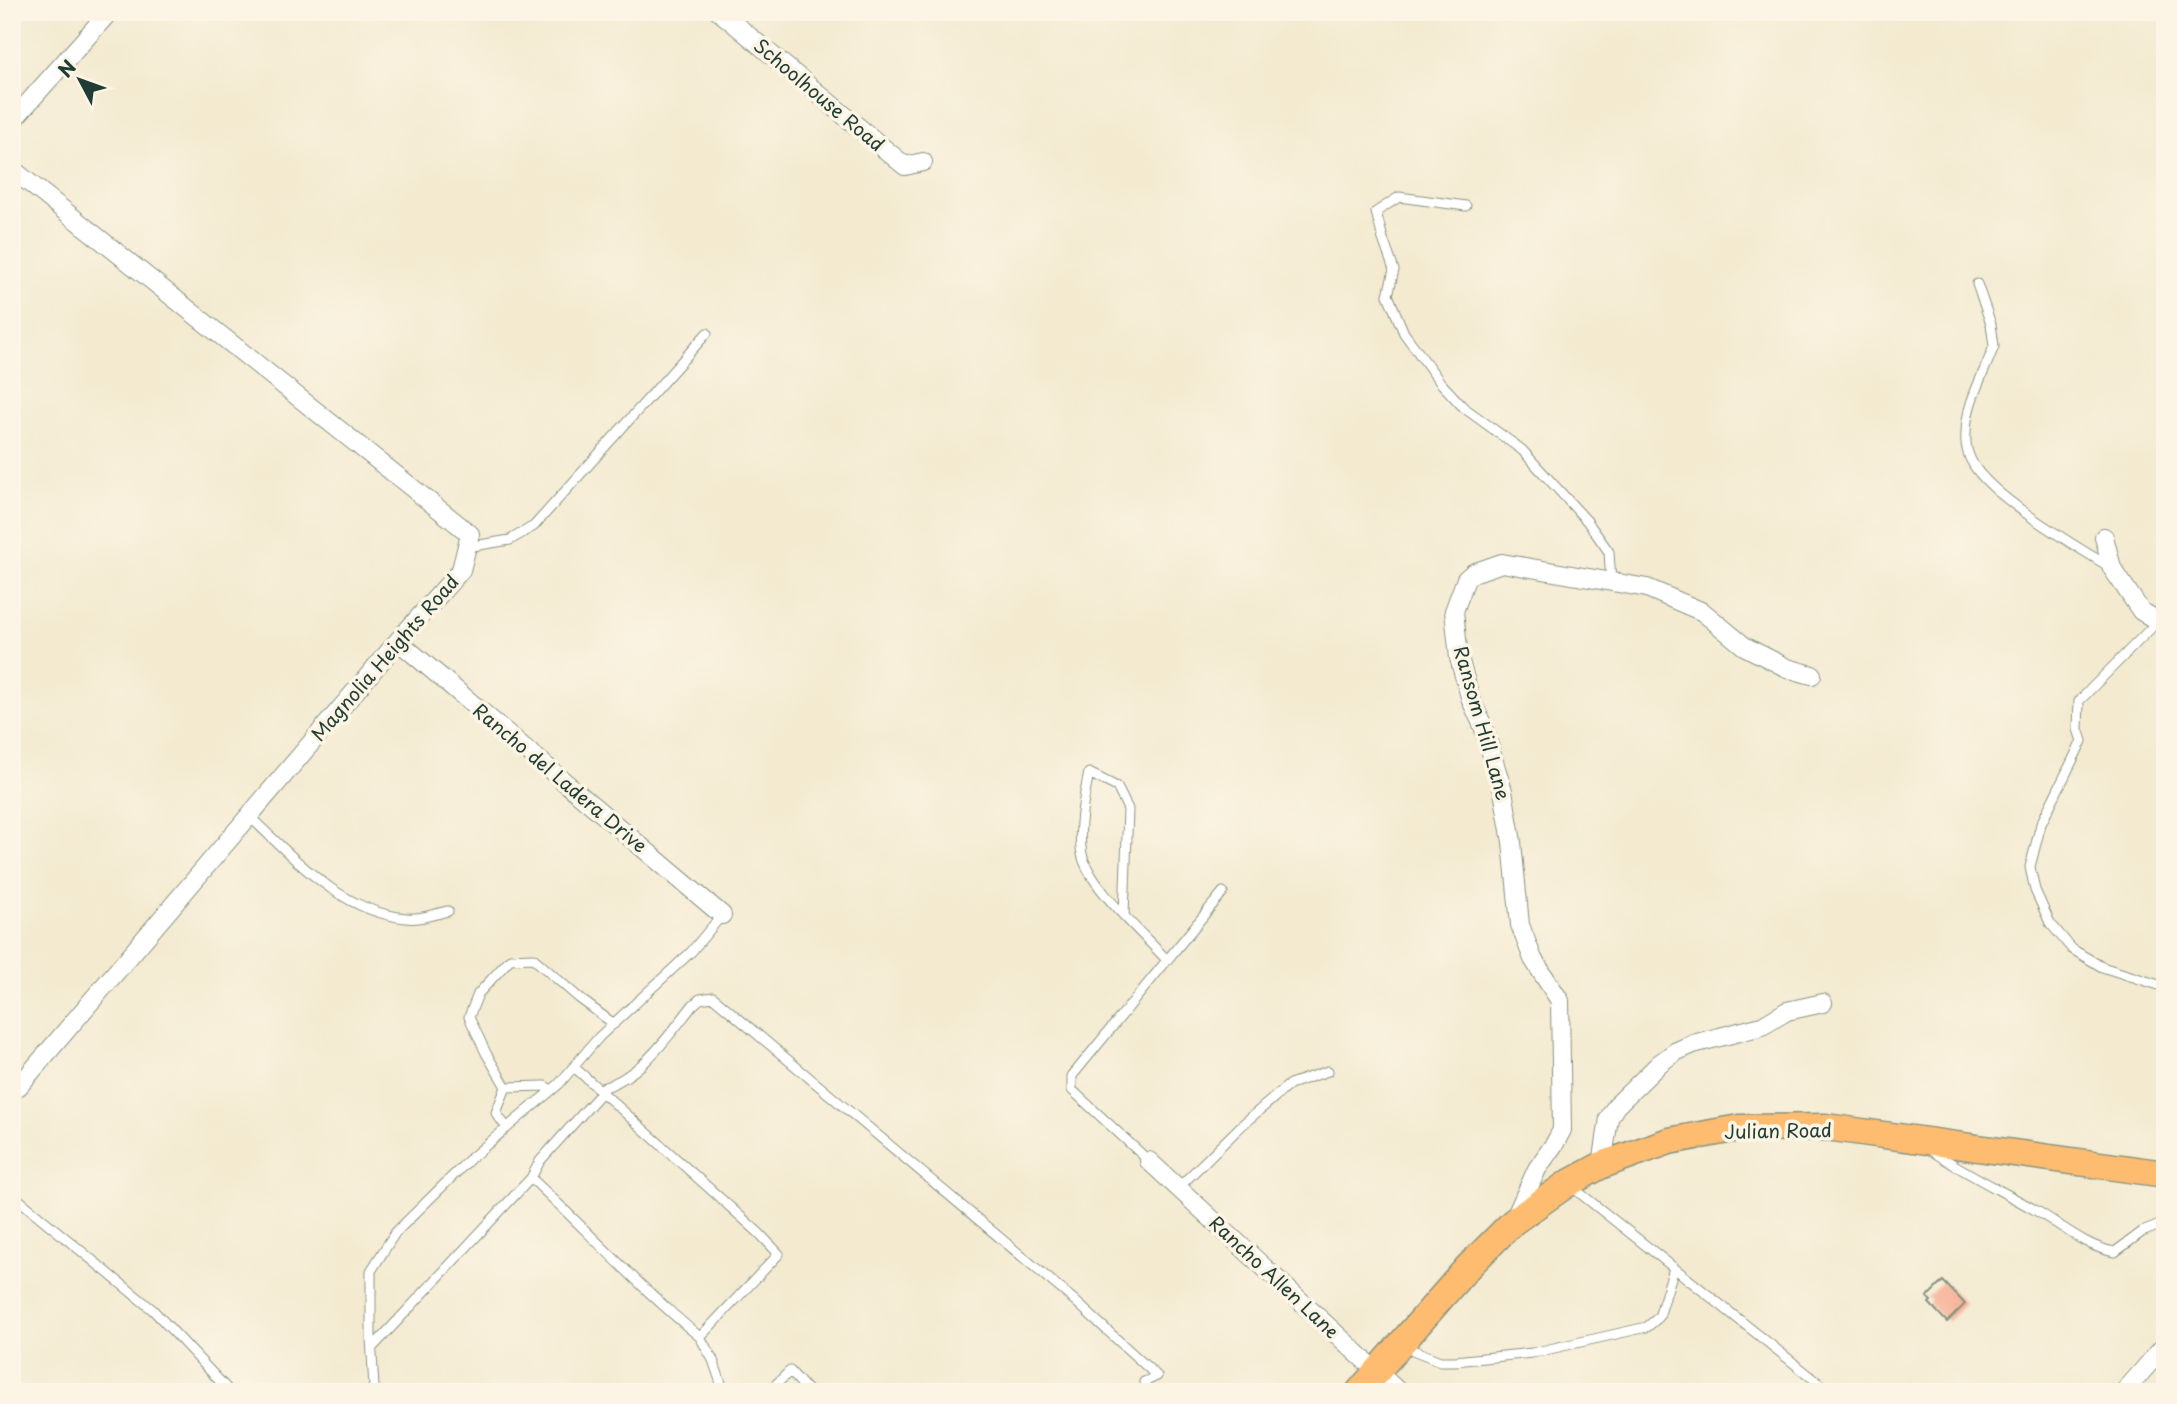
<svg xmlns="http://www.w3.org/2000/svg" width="2177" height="1404" font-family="'Playpen Sans',sans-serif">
<rect width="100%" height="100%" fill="#fcf5e5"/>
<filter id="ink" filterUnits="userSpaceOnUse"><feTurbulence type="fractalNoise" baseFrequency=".0143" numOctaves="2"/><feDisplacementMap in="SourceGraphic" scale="14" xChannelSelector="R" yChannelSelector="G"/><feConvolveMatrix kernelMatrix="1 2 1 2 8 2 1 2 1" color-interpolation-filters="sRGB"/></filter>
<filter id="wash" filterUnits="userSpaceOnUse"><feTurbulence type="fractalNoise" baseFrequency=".00686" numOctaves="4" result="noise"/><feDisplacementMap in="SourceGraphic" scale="28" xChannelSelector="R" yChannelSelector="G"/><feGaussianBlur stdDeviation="1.57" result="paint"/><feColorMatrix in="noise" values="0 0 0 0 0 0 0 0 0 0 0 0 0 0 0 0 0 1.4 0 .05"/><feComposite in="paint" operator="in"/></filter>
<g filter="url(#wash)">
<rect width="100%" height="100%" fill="#f3ead0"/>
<g id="blocks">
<path fill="#f7aa92" d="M1943 1281 1965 1304 1947 1322 1929 1303 1931 1301 1927 1297Z"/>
</g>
</g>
<g filter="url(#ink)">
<use href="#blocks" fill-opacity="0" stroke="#899482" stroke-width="2"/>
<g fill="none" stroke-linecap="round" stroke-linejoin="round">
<g stroke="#899482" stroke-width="11">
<path id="service" d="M1466 206 1399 197 1376 212 1383 239 1394 270 1388 295 1404 333 1440 382 1463 407 1522 450 1587 521 1609 552 1611 582
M1977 284 1991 324 1994 346C1984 374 1966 403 1966 433 1965 444 1967 454 1973 464 1993 498 2074 545 2110 567
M467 547 510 540 534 526 707 333
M2158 621 2079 701 2078 729 2082 741 2041 824 2030 867 2035 890 2050 923 2072 949 2102 967 2165 987
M249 816C294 858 341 912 406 918 420 920 434 914 448 911
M1124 915 1128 809 1117 787 1089 773C1084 796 1077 831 1082 854 1089 887 1144 935 1167 960
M574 1067 759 1233 779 1254 700 1337 713 1360 724 1392
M506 1087 545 1086 551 1090
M599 1089C641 1077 666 1039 693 1005L700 999 713 997 1074 1300 1157 1376 1144 1382
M602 1092 540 1161 531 1178C588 1231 640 1288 700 1337
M507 1128 496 1113 506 1087 486 1053 469 1017 478 994 510 959 533 958 579 998 614 1024
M1932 1151C1965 1173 2000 1190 2035 1210 2060 1224 2087 1248 2115 1252L2142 1232 2165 1223
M1149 1161 1072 1090V1076L1223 892
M1571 1186 1830 1392
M1178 1188 1242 1125 1290 1084 1328 1071
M12 1198 18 1199 153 1310 230 1392
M1403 1346 1440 1361H1455L1532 1353 1647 1327 1659 1317 1674 1268
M372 1348 531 1178
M371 1392 374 1387 371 1338V1271L395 1233 471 1158 559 1084 599 1037 691 952 722 915
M768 1392 790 1371 809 1392"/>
</g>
<g stroke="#899482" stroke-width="20">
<path id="minor" d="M720 12 905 166 923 162
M12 121 109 12
M12 169 470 534 461 570 398 641 19 1086 12 1090
M2104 537 2112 568 2141 611 2165 625
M398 641 722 915
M1149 1161 1399 1392
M1602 1165 1609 1118 1616 1106 1660 1063 1675 1052 1693 1044 1762 1026 1787 1011 1823 1003
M1513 1222 1537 1169 1555 1143 1562 1130 1560 1001 1533 959 1520 925 1512 842 1503 791 1483 726 1471 700 1459 658 1454 611 1466 579 1473 573 1502 563 1647 588 1703 612 1744 646 1787 668 1812 675
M2124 1392 2165 1345"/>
</g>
<g stroke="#899482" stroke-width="29">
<path id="primary" d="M1359 1392 1467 1268 1513 1222 1567 1184 1602 1165 1669 1141 1739 1128 1826 1127 2165 1174"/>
</g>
<use href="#service" stroke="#fff" stroke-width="9"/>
<use href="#minor" stroke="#fff" stroke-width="18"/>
<use href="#primary" stroke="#fdbc70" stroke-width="26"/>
</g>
</g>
<g text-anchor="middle" stroke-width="7" stroke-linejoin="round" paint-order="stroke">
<g font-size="19" fill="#1f3d34" stroke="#fcf5e5">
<text transform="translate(819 95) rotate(40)" y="7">Schoolhouse Road</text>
<text transform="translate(385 658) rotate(-49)" y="7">Magnolia Heights Road</text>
<text transform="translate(1482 723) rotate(74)" y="7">Ransom Hill Lane</text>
<text transform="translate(560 778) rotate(40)" y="7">Rancho del Ladera Drive</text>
<text transform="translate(1778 1131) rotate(-1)" y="7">Julian Road</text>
<text transform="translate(1274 1277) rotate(43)" y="7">Rancho Allen Lane</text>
</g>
</g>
<rect width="2177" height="1404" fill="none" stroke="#fcf5e5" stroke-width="42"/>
<g transform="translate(80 80) rotate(311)" stroke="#fcf5e5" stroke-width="5" paint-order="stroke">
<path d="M0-5L12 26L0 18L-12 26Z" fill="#1f3d34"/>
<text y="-10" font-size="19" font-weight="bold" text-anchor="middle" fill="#1f3d34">N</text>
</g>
</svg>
